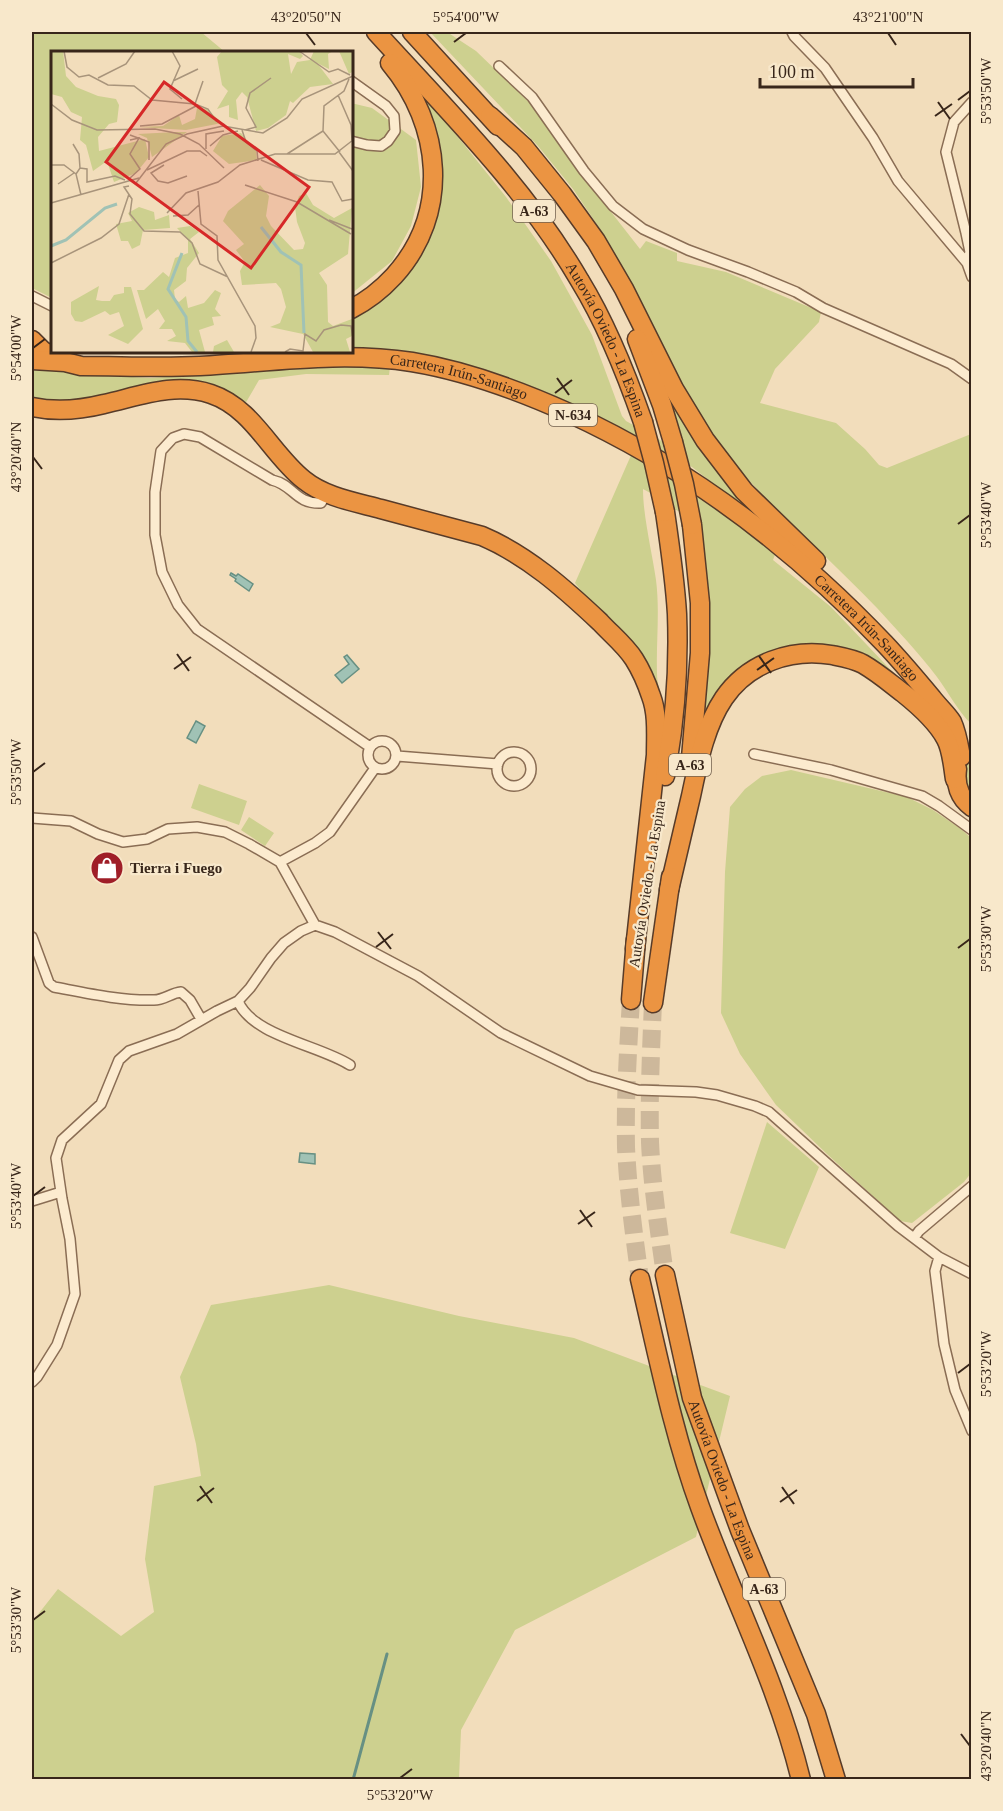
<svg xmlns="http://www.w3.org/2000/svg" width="1003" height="1811" font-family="Georgia,serif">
<rect width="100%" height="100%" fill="#f2ddbb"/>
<path fill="#cdd08f" d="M32 32H201L225 52H52V298L32 288Z
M430 32H447L476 51 532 105 568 157 640 249 646 241 677 253V261L726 272 821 312 819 322 775 369 760 403 836 423 865 449 879 465 887 468 971 434V724C958 711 948 692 937 677 919 653 897 630 877 608 831 560 780 516 736 466 700 424 672 372 649 322L651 320 602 232 573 189 538 146Z
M422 96 442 117 506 197 551 261 592 335 622 416 626 421 657 438 686 458 675 416 667 394 788 542 692 467 629 432 562 401 351 349V315L429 230 421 98Z
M351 103 372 108 416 140 421 187 411 226 392 261 351 294Z
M324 365 390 367 389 375 306 374 259 380 245 404 232 394 211 385 154 383 107 396 67 402 32 399V366L115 376 151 378Z
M632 453 696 492 776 552 773 560 831 607 904 684 790 648 705 713 710 632 709 593 701 522 672 508 671 504 643 489C643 516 652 552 656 580 660 611 656 642 657 673 657 683 660 690 660 700L598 614C593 601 583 594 575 583Z
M971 755V798C959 787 961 766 971 755Z
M791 770 907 797 933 810 961 829 971 838V1173L964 1182 912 1223 900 1221 827 1154 776 1105 740 1054 721 1013 725 872 730 807 745 789 762 776Z
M199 784 247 801 239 825 191 808Z
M249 817 274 833 265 846 241 830Z
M767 1122 819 1167 785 1249 730 1233Z
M329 1285 459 1316 574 1338 730 1396 696 1537 515 1630 461 1730 459 1779 32 1780V1622L58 1589 121 1636 154 1612 145 1559 154 1486 201 1476 196 1444 180 1377 211 1305Z"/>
<path fill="#a0c2b5" stroke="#679083" stroke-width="1.5" d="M231 573 236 576 238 574 253 584 249 591 235 581 236 579 230 575Z
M347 655 359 669 342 683 335 675 349 664 344 657Z
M196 721 205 726 196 743 187 738Z
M300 1153 315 1154V1164L299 1162Z"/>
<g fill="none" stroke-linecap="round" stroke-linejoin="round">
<path stroke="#679083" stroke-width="3" d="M353 1780 387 1654"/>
<path stroke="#cdb89b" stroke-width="18" stroke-dasharray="18 9" stroke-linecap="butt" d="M631 1000C628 1049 625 1098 626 1147 628 1191 634 1235 640 1279
M653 1003C651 1049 649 1095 650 1142 652 1186 659 1231 665 1275"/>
<g stroke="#8a6d54" stroke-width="12">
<path id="street" d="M792 32 794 36 825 68 873 138 898 181 967 263 972 277
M499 66 532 97 584 171 613 206 643 229 688 250 748 272 796 292 823 308 951 364 972 379
M351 81 386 106 394 116 395 131 388 141 381 146 367 145 351 141
M967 263 970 252 966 233 946 152 954 122 972 102
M32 296 52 306
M327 493 321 503C295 504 294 485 272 480L200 437 184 434 173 438 161 451 155 492V535L162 572 178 605 197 629 370 747
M368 755a14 14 0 1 1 28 0a14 14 0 1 1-28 0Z
M497 769a17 17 0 1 1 34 0a17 17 0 1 1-34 0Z
M754 754 831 770 922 796 939 806 972 830
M397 756 498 764
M32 818 71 821 98 834 123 842 147 839 168 829 197 827 225 832 249 844 280 862 315 925 335 932 418 976 501 1033 590 1076 638 1090 696 1092 717 1095 755 1106 769 1112 898 1226 939 1257 972 1274
M280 862 315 843 330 832 375 768
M32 937 49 983 54 987C86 993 121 1001 154 1000 164 1000 171 993 181 992L190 1000 201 1019
M238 1001C252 1036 319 1045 350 1065
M32 1201 61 1192
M914 1238 919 1231 972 1186
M939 1257 935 1271 944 1344 955 1390 972 1431
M32 1382 37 1377 57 1345 75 1294 70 1239 62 1199 56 1158 62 1140 101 1104 119 1060 129 1051 177 1034 217 1011 238 1001 250 988 271 958 284 943 301 931 315 925"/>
</g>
<g stroke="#573b29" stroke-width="21">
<g id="highway">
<path id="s1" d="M376 32C448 111 526 188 580 281 607 325 626 373 643 422"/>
<path d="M412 32 498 126"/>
<path d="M490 116 524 147 562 194 596 241 624 289 674 389 705 440 744 491 816 561"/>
<path d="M351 309C367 301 382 289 394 276 451 213 442 125 390 63"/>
<path d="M637 339 662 405 673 442"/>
<path d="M32 340 43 351 61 360"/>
<path id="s2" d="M32 360 65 362 81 366C121 366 161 368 200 366 272 362 341 351 412 362 467 371 518 390 569 413 689 468 794 548 885 644 901 661 917 680 932 698 938 706 947 714 952 722 957 733 959 746 961 757"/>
<path d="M32 407C56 412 80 410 104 404 140 396 174 382 211 394 253 408 271 454 304 480 325 497 355 502 381 509 414 518 448 527 482 536 527 555 565 589 600 622 611 634 625 645 634 659 641 670 647 684 651 696 658 714 656 737 656 755L635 949"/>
<path d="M691 758 700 653V603L692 525"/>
<path d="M957 769C955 784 959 798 972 807"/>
<path d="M665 776C675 723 679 668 677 614 675 580 670 546 665 512"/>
<path d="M669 890C676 859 684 827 691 796 698 763 705 726 724 698 748 663 791 648 832 655 842 657 854 659 863 664 877 672 890 683 903 693 918 705 937 722 946 739 952 750 953 767 955 779"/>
<path d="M631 1000 636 939"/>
<path d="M653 1003 671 877"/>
<path id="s3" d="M665 1275 692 1398 740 1530 816 1714 836 1780"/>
<path d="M640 1279C658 1356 673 1433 700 1507 733 1598 778 1685 801 1780"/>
</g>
</g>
<use href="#street" stroke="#fcebcf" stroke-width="9"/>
<use href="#highway" stroke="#eb9442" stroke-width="18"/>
<g stroke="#573b29" stroke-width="21" stroke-linecap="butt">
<path id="highway-bridge" d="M643 422 654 463 665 512
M673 442 684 484 692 525"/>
</g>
<use href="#highway-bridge" stroke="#eb9442" stroke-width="18"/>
</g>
<path fill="none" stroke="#38261a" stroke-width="2" d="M306 33 315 45M888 33 896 45M454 42 466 33M958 100 970 91M938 102 950 119M935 116 952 104M33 348 45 339M557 378 569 395M555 393 572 380M33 457 42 469M958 524 970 515M177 654 189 671M759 656 771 673M174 669 191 657M757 670 774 658M33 772 45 763M378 932 391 949M376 947 393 934M958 948 970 939M33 1196 45 1187M580 1210 592 1227M578 1224 595 1212M958 1373 970 1364M200 1486 212 1503M782 1487 794 1504M197 1501 214 1488M780 1502 797 1490M33 1620 45 1611M961 1734 970 1746M400 1778 412 1769"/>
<defs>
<g id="shop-disc" transform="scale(1.725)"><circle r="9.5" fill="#9f1e28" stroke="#f8e8cb"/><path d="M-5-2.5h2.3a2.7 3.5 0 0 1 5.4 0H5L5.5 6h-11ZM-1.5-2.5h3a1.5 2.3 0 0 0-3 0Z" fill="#fff"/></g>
</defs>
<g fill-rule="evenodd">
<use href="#shop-disc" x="107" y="868"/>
</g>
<g text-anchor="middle" stroke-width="4.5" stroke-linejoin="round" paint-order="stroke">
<g fill="#f8e8cb" stroke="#72604f" stroke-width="1.5">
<rect x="513" y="200" width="42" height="22" rx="4.5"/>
<rect x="549" y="404" width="48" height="22" rx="4.5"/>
<rect x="669" y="754" width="42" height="22" rx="4.5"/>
<rect x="743" y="1578" width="42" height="22" rx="4.5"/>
</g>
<g font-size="14" font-weight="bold" fill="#38261a">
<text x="534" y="216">A-63</text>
<text x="573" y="420">N-634</text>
<text x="690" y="770">A-63</text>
<text x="764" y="1594">A-63</text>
</g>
<g font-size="15" fill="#38261a" stroke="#f8e8cb">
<text dy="5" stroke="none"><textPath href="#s1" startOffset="387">Autovía Oviedo - La Espina</textPath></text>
<text dy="5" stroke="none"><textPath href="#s2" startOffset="430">Carretera Irún-Santiago</textPath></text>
<text dy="5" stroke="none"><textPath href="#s2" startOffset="916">Carretera Irún-Santiago</textPath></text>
<text transform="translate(647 884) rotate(-81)" y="5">Autovía Oviedo - La Espina</text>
<text dy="5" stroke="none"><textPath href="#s3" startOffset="213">Autovía Oviedo - La Espina</textPath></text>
</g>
<g font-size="15" font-weight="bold" fill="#38261a" stroke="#f8e8cb" text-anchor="start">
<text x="130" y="873">Tierra i Fuego</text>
</g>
</g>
<g transform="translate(51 51)">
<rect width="302" height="302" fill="#f2ddbb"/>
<path d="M0 0H12L15 25 25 36 47 45 65 48 68 54 66 71 58 73 47 86 48 100 94 88 98 106 85 122 63 131 56 110 42 120 35 94 29 89 31 66 20 61 11 46 0 43ZM171 0H248L252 5 249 8 237 3 240 23 246 11 259 9 263 0H282L277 3 278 18 266 12 282 33 259 36 242 52 239 50 235 64 217 77 205 80 196 46 191 41 185 49 187 69 178 66V54L166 58 177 40 171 34 166 6ZM288 0H301V21L298 23ZM146 57 156 58 171 72 135 79 87 76 112 75 128 64 131 74 144 68ZM125 81H136L101 106 96 87 87 83ZM190 82 205 100 206 109 178 113 162 100 171 85ZM209 134 218 145 215 165 220 175 243 199 252 198 254 192 246 171 244 156 248 145 255 142 262 154 283 167 301 157 297 203 268 222 276 234 277 271 282 275 301 268V285L295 288 299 301H262L252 283 219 276 229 272 235 256 230 238 225 232 191 234 189 220 194 211 185 199 193 193 172 170 177 160ZM88 156 103 161 104 169 118 164 119 177 92 179 89 194 81 198 77 190H70L65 173 81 170 77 162ZM139 175 148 181 139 188 148 202 136 217 135 230 123 239 124 248 128 251 135 245 137 257 153 252 164 239 170 242 164 258 170 265 161 266 163 274 148 279 154 301H141L134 292 116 290 125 285 121 278H108L114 270 107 258 95 268 86 239H93L112 221 118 226 124 207 137 202V189L126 177ZM48 235 45 249 51 250H59L63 244 73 242V236H80L92 278 77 293 57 284 73 275 68 261 59 264 54 260 31 271 24 270 20 263V251ZM176 289 183 301H162L163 295Z" fill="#cdd08f"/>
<path fill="none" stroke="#a0c2b5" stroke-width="3" d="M210 176 230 201 250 214 253 282M0 195 15 189 54 157 66 153M131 202 117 238 135 266 137 290 146 301"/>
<path fill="none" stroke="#a8947b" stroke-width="1.5" d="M13 0 16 16 28 26 38 24 57 34 83 35 101 49 144 53M121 0 129 15 119 38 131 48M248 0 278 21 287 18 299 24M47 27 75 13 84 0M122 30 147 18M152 30 144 53 157 58 165 70 174 74M287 44 300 74 301 89M0 53 21 69 46 79 104 78 129 83 148 93 173 117M89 75 111 73 145 55M172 75 212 82 236 67 251 48 302 25M191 79 195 91 206 100 207 110M194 79 205 76 195 57 199 42 220 27M272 80 289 101M79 84 98 91V109M79 89 88 87 79 103 89 118 79 127M22 93 28 103 29 117M159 95 172 84 187 80M155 98V83L173 80M288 101 302 120M236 103 272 80 273 55 293 40 298 28M210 109 257 129 281 131 291 150 302 148M0 114H13L25 123M113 114 100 122 107 130 117 132 136 125M96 119 136 100H149L156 105M85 132 115 93 136 83 172 75M7 133 23 122M194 134 246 151 300 183M78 135 73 136 81 148 79 163 93 180 129 181 141 192 149 213 177 226M147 140 150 173 166 185 167 209 204 275 205 287 200 301M30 144 25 123 29 117 36 118V131L64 125 74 129M0 152 88 127M116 162 135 142 167 131 189 114 224 103H284L302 89M122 165 137 164 148 154M278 169 301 178M0 212 50 187 68 173 78 143M234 301 239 298 252 300 254 283 265 290 273 279 290 274 300 275 302 286"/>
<path fill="#d62828" fill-opacity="0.15" stroke="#d62828" stroke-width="3" d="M113 31 258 136 200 217 55 111Z"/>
<rect width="302" height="302" fill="none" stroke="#38261a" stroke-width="3"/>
</g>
<rect width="1003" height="1811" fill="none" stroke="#f8e8cb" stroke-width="66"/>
<path d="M760 78v9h153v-9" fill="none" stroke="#38261a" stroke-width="3"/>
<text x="769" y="78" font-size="18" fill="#38261a" stroke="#f8e8cb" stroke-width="4.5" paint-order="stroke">100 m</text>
<rect x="33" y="33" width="937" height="1745" fill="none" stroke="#38261a" stroke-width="2"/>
<g font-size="15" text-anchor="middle" fill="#38261a">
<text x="306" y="22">43°20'50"N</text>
<text x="466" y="22">5°54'00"W</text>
<text x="888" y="22">43°21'00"N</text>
<text transform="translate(986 91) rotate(-90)" y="5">5°53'50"W</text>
<text transform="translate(16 348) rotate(-90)" y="5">5°54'00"W</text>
<text transform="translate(16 457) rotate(-90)" y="5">43°20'40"N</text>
<text transform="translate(986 515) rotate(-90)" y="5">5°53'40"W</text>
<text transform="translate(16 772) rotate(-90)" y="5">5°53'50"W</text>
<text transform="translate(986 939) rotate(-90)" y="5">5°53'30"W</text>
<text transform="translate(16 1196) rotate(-90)" y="5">5°53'40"W</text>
<text transform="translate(986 1364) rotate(-90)" y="5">5°53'20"W</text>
<text transform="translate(16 1620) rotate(-90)" y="5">5°53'30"W</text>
<text transform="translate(986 1746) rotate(-90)" y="5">43°20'40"N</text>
<text x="400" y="1800">5°53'20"W</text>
</g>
</svg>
